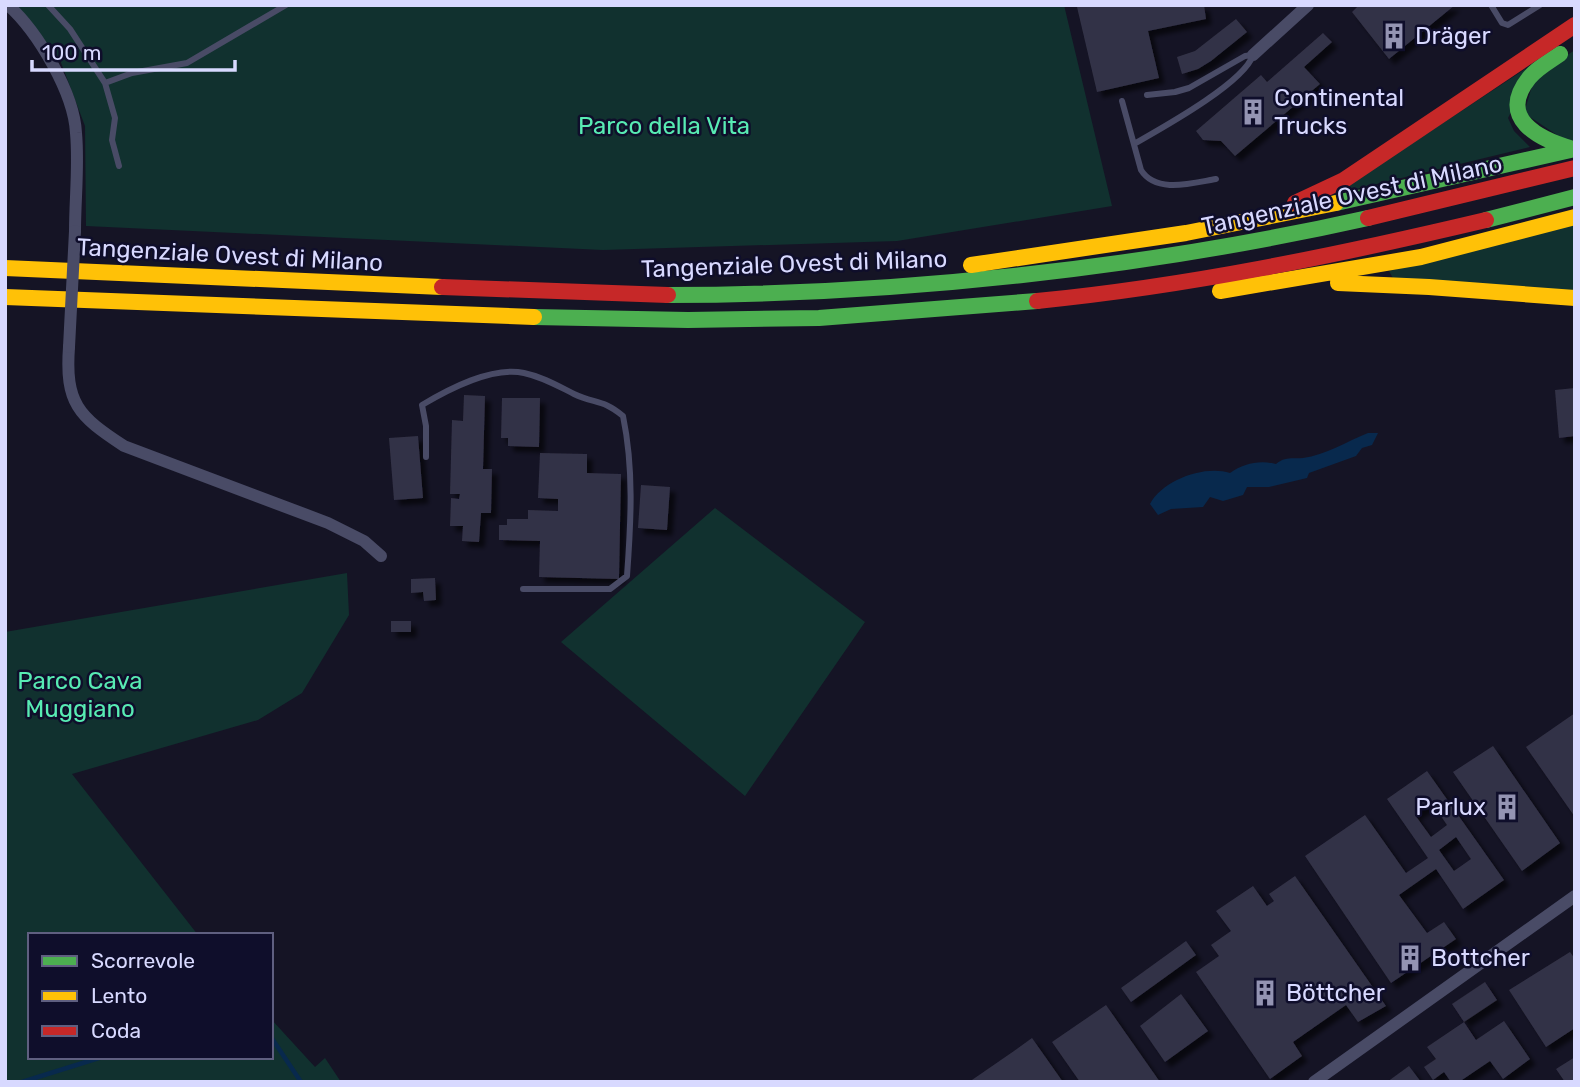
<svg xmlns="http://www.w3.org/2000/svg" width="1580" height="1087" font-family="Rubik,sans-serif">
<defs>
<filter id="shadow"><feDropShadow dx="5.5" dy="5.5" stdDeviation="2" flood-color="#0009"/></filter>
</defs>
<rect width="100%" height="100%" fill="#151425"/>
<path fill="#11312f" d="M7 5H1064L1112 206 897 241 603 250 86 226 85 126 60 60Z
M1575 50V140L1566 141 1524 113 1535 76Z
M1536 62 1508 118 1514 131 1530 147 1335 194Z
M1575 224V292L1394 280 1389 271Z
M715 508 865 622 745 796 561 642Z
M347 573 349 615 302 693 258 720 72 774 198 935H30V1057H271V1019L315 1067 325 1058 341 1082H5V632Z"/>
<path fill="#08294d" d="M1368 433H1378L1372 445 1362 448 1356 456 1309 473 1307 478 1269 487H1247L1243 495 1223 501 1210 497 1203 507 1171 509 1158 515 1150 504C1163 480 1204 465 1230 473 1244 463 1260 460 1276 464 1285 456 1293 459 1303 458 1325 455 1348 441 1368 433Z"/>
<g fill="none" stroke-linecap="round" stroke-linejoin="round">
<path stroke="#08294d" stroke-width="4.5" d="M271 1037 301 1082
M22 1082 102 1057"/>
</g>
<path fill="#333246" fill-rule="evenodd" filter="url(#shadow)" d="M1086 5H1204L1206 19 1148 31 1159 78 1097 92 1077 7Z
M1359 5H1455L1389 59 1352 12Z
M1236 19 1247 32 1211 61 1198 69 1182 74 1177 57 1195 51Z
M1323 33 1332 42 1304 67 1320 84 1235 156 1221 141 1203 140 1196 131 1261 75 1267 82Z
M1575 388V436L1559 438 1555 390Z
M464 395 485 396 483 469H492L491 513H481L479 542 462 541 463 526H450L451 498 459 499 460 494H450L452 420 463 421Z
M502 398H540L539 447 508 446V438H501Z
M418 436 423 498 394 500 389 438Z
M540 453 587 454V473L621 474 619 579 539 577 540 541 499 540V525H507V519H528V510L558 511V499L538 498Z
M641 485 670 487 667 530 638 528Z
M435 578 436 600 424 601 423 592 411 593V579Z
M391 621H411V632H391Z
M1575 713V817L1526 747Z
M1493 746 1560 843 1522 871 1453 772Z
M1427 771 1504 880 1463 909 1436 869 1399 895 1427 933 1444 922 1456 939 1391 983 1305 856 1365 815 1406 873 1428 858 1387 799ZM1432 803 1447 825 1431 837 1415 815ZM1456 837 1471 859 1454 871 1439 850Z
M1295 876 1386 1006 1358 1022 1346 1005 1293 1042 1302 1056 1270 1079 1196 972 1219 956 1211 945 1231 931 1216 911 1253 886 1267 906 1274 901 1269 894Z
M1186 941 1196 955 1131 1002 1121 988Z
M1570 952 1575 959V1028L1546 1047 1509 990Z
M1485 982 1497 1000 1464 1022 1452 1004Z
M1181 994 1208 1031 1165 1062 1140 1026Z
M1106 1005 1160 1082H1080L1052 1042Z
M1504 1021 1530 1059 1503 1079 1490 1061 1459 1082H1451L1444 1072 1433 1080 1424 1067 1436 1059 1427 1047 1464 1022 1476 1040Z
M1032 1038 1063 1082H969L1014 1051Z
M1575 1057V1082H1565L1556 1069Z
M1409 1066 1421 1082H1387Z"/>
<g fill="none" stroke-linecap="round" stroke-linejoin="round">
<path stroke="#494b66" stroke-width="6" d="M48 5 70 29 105 83 115 118 112 140 119 166
M1491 5 1502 23 1508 25 1540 5
M105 83 132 73 187 63 286 5
M1147 95 1175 92 1189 88 1245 56 1253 55
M1122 101 1141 170C1156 194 1192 183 1216 179
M1134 144C1162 128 1244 83 1253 55
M426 457V426L422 405C449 389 492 366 524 373 543 377 558 386 574 394 595 404 603 399 623 416 634 469 631 522 627 576L610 589H523"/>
<path stroke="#494b66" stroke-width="12" d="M8 5C38 32 74 93 76 133 79 165 75 199 75 231
M1253 55 1308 5
M69 347C65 403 78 416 124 446L328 523 364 541 381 556
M1314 1082 1575 896"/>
<path stroke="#4caf50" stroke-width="16" d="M1560 54C1550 61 1537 68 1529 78 1497 118 1538 139 1573 149
M1336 203 1575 149
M1486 220 1575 197
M668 295C897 295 1145 268 1368 218
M534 317 688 320 819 318 1037 301"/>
<path stroke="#ffc107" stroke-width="16" d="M971 265 1186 233 1336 203
M5 268 442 287
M1338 283 1429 287 1575 298
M1220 291 1421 257 1575 217
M5 297 534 317"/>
<path stroke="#c62828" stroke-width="16" d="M1295 203 1344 180 1575 25
M1368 218 1575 168
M442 287 668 295
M1037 301C1189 286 1338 255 1486 220"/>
<path stroke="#494b66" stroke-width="12" d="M69 347 75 231"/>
</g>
<defs>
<g id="building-bare" transform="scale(2.1)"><path d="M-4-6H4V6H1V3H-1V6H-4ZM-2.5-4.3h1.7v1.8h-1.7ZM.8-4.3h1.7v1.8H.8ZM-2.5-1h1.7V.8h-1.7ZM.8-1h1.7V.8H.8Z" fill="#9494b3" stroke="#0f0e2b" stroke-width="2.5" paint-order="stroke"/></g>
</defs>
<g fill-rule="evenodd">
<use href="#building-bare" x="1394" y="36"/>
<use href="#building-bare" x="1253" y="112"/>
<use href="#building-bare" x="1507" y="807"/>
<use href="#building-bare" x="1410" y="958"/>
<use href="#building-bare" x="1265" y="993"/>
</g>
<g text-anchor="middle" stroke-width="5" stroke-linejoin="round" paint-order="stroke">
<g font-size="24" fill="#d8d9ff" stroke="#0f0e2b" text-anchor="start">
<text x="1415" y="44">Dräger</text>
<text x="1274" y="106">Continental<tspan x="1274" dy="28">Trucks</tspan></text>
<text x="1486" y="815" text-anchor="end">Parlux</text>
<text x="1431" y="966">Bottcher</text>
<text x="1286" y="1001">Böttcher</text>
</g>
<g font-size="24" fill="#58ebb3" stroke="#0f0e2b">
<text x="664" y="134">Parco della Vita</text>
<text x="80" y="689">Parco Cava<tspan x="80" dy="28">Muggiano</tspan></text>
</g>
<g font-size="24" fill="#d8d9ff" stroke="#0f0e2b">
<text transform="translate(1352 195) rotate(-12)" y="8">Tangenziale Ovest di Milano</text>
<text transform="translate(230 255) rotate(3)" y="8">Tangenziale Ovest di Milano</text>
<text transform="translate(794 264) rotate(-2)" y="8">Tangenziale Ovest di Milano</text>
</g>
</g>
<rect width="1580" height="1087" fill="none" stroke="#d8d9ff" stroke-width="14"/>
<rect x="28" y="933" width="245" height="126" fill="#0f0e2b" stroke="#5f5f80" stroke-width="2"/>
<rect x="42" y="956" width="35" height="10" fill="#4caf50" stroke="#5f5f80" stroke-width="2"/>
<text x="91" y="968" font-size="21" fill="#d8d9ff">Scorrevole</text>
<rect x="42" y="991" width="35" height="10" fill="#ffc107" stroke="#5f5f80" stroke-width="2"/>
<text x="91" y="1003" font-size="21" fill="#d8d9ff">Lento</text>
<rect x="42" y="1026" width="35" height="10" fill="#c62828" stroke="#5f5f80" stroke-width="2"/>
<text x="91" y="1038" font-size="21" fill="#d8d9ff">Coda</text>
<path d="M32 60v10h203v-10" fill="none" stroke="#d8d9ff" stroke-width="3.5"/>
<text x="42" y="60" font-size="21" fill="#d8d9ff" stroke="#0f0e2b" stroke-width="5" paint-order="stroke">100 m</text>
</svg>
